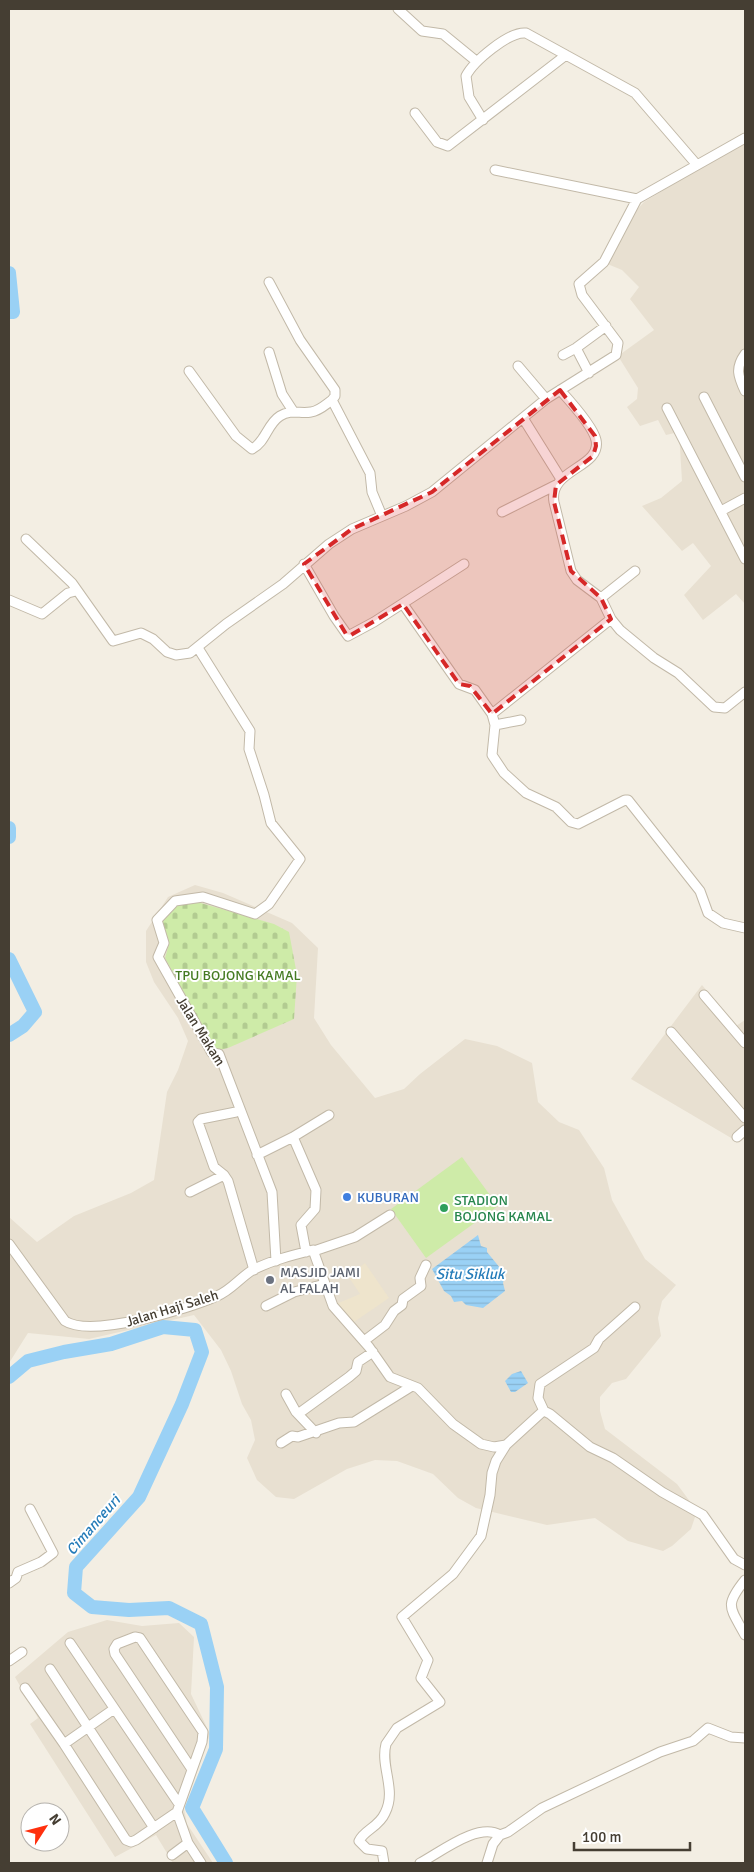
<svg xmlns="http://www.w3.org/2000/svg" width="754" height="1872" font-family="Signika,sans-serif">
<defs>
<pattern id="cemetery-stones" width="16" height="16" patternUnits="userSpaceOnUse" patternTransform="scale(1.25)"><rect width="16" height="16" fill="#ceeba8"/><path d="M2 7V4a2 2 0 0 1 4 0v3zM10 15v-3a2 2 0 0 1 4 0v3z" fill="#b2cb91"/></pattern>
<pattern id="water-rules" width="6" height="5" patternUnits="userSpaceOnUse" patternTransform="scale(1.25)"><rect width="6" height="5" fill="#9ad1f5"/><path d="M0 2.5h6" fill="none" stroke="#86b4d2"/></pattern>
</defs>
<rect width="100%" height="100%" fill="#f3eee3"/>
<path fill="#e8e0d1" d="M745 140V604L736 594 703 620 684 595 711 566 693 543 682 551 642 506 661 498 682 481 679 432 666 435 658 420 640 426 627 407 637 399 638 388 618 356 654 330 630 299 639 287 622 270 605 263 624 234 634 213 644 202Z
M195 885 223 893 292 923 318 948 314 1018 331 1045 375 1098 404 1089 420 1074 465 1039 497 1046 532 1063 538 1102 559 1122 579 1130 604 1168 612 1200 645 1259 676 1285 662 1301 658 1318 661 1336 626 1379 612 1383 600 1397V1411L605 1429 677 1484 697 1511 691 1529 672 1546 663 1551 628 1541 595 1518 547 1525 476 1508 458 1498 433 1474 397 1461 375 1460 347 1469 294 1499 276 1497 257 1480 247 1458 255 1440 251 1420 242 1404 231 1371 221 1350 194 1315 89 1339 28 1333 9 1363V1217L37 1242 74 1216 131 1193 154 1180 167 1092 178 1070 188 1041 178 1018 154 982 146 962V931L168 897Z
M702 985 736 1026 745 1020V1137L738 1142 631 1079Z
M107 1620 142 1626 179 1623 194 1637 191 1694 210 1734 184 1809 187 1824 213 1863H173L156 1835 115 1857 30 1724 38 1718 15 1677 68 1632Z"/>
<path fill="#eee4cc" d="M365 1263 389 1298 351 1324 336 1304 360 1294 348 1276Z"/>
<path fill="url(#cemetery-stones)" d="M197 902 274 924 289 932 297 975 294 1019 228 1048 215 1051 165 958 169 944 162 922 176 905Z"/>
<path fill="#ceeba8" d="M462 1157 498 1206 426 1258 391 1209Z"/>
<path fill="url(#water-rules)" d="M478 1235 481 1246 487 1248V1252L505 1274 503 1283 505 1291 483 1308 466 1305 462 1301 454 1302 451 1296 444 1291 432 1269Z
M521 1371 528 1383 515 1392H511L505 1381 512 1374Z"/>
<g fill="none" stroke-linecap="round" stroke-linejoin="round">
<path stroke="#9ad1f5" stroke-width="14" d="M9 273 13 312H9
M9 828V837
M9 959 35 1012 23 1026 9 1035
M9 1377 28 1361 64 1352 111 1344 163 1327 195 1330 202 1352 182 1404 139 1497 76 1567 74 1593 92 1607 129 1610 169 1608 201 1624 217 1687 216 1749 192 1808 226 1863"/>
<g stroke="#c2b9a8" stroke-width="11">
<path id="street" d="M398 9 422 31 443 34 476 61
M415 113 437 142 448 146 566 55
M483 120 469 97 466 76C473 62 509 31 526 33L635 93 697 165
M495 170 637 199
M269 282 300 340 335 390V396L332 400
M576 348 589 373
M269 352 282 394 293 411
M745 354C735 368 738 376 745 391
M563 355 576 348 606 326
M518 366 546 399
M189 371 236 436 252 449C266 442 267 424 280 416 291 409 300 414 311 412 319 411 325 405 332 400L370 473 372 492 382 516
M560 390C570 401 593 426 596 440 602 468 548 469 554 502L571 571 577 580 601 598 611 619 620 630 654 658 678 673 714 707 725 708 745 692
M704 397 745 477
M667 408 745 559
M523 418 561 479
M721 511 745 498
M502 512 556 485
M26 539 72 583 113 641 141 633 153 639 167 652 176 655 190 653 226 624 283 584 329 544 352 529 406 506 432 492 546 399 616 355 618 343 582 295 579 284 604 262 637 199 745 138
M304 564 334 616 348 636 374 622 464 564
M601 598 635 571
M9 600 42 614 68 593 76 591
M403 604 459 684 475 690 492 714 495 725 492 755 504 773 526 793 556 807 571 822 578 824 625 800H628L700 891 708 913 723 923 745 928
M198 648 250 731 249 749 264 795 271 823 300 859 269 904 255 914 203 897 175 901 157 920 164 943 158 957 212 1053 219 1054 272 1192 276 1261
M492 714 611 619
M495 725 521 720
M704 995 745 1043
M671 1032 745 1118
M236 1112 201 1119 198 1122 214 1167 224 1175 228 1181 254 1270
M737 1137 745 1130
M257 1155 293 1137
M190 1192 224 1175
M9 1244 65 1321C91 1338 189 1309 217 1296 230 1291 239 1279 251 1271 269 1261 293 1255 313 1250L333 1306 369 1347 390 1377 418 1388 453 1424 481 1444 494 1447 506 1445
M314 1251 355 1237 390 1215
M306 1252 301 1225 315 1209 316 1190 293 1137 329 1115
M266 1306 294 1292 325 1284
M364 1341 385 1325 394 1311 402 1305 403 1299 421 1286 420 1278 426 1265
M286 1394 296 1412 316 1433
M544 1411 538 1398 540 1384 594 1348 599 1339 635 1307
M298 1414 349 1377 356 1371 358 1362 373 1352
M281 1443 292 1436 298 1437 339 1423 354 1422 412 1386
M745 1580C724 1606 730 1607 745 1635
M9 1583 16 1578 18 1572 41 1562 53 1553 30 1509
M70 1643 179 1804
M9 1661 22 1652
M50 1669 154 1828
M25 1688 64 1744
M114 1709 64 1744 126 1840 131 1842 136 1840 177 1812
M191 1768 115 1654 114 1649 117 1644 135 1637 140 1638 203 1732 202 1742 177 1812 188 1843 201 1863
M172 1855 188 1843
M384 1863 382 1851 367 1849 359 1841C364 1830 379 1827 385 1813 397 1790 380 1767 386 1744L397 1728 440 1702 421 1678 428 1660 402 1617 453 1574 481 1536 490 1495 492 1473 496 1461 506 1445 541 1413 544 1411 550 1414 590 1447 613 1458 662 1492 703 1515 734 1559 745 1565
M420 1863C441 1852 478 1822 500 1835
M487 1863 493 1844 500 1835 508 1832 542 1808 660 1752 693 1741 708 1728 731 1737 745 1738"/>
</g>
<use href="#street" stroke="#fff" stroke-width="9"/>
</g>
<path fill="#d62828" fill-opacity="0.2" stroke="#d62828" stroke-width="4" stroke-dasharray="10 6" stroke-linejoin="round" d="M560 390 595 436 596 446 593 456 556 485 554 502 571 571 601 598 611 619 492 714 470 686 459 684 403 604 351 635 346 634 304 564 352 529 432 492Z"/>
<circle fill="#3f7fe0" stroke="#fff" stroke-width="2" cx="347" cy="1197" r="5"/>
<circle fill="#2e9e5b" stroke="#fff" stroke-width="2" cx="444" cy="1208" r="5"/>
<circle fill="#6b7280" stroke="#fff" stroke-width="2" cx="270" cy="1280" r="5"/>
<g text-anchor="middle" stroke-width="4" stroke-linejoin="round" paint-order="stroke">
<g font-size="14" fill="#457b22" stroke="#fff">
<text x="238" y="980">TPU BOJONG KAMAL</text>
</g>
<g font-size="14" fill="#453e33" stroke="#fff">
<text transform="translate(201 1031) rotate(58)" y="5">Jalan Makam</text>
<text transform="translate(172 1308) rotate(-17)" y="5">Jalan Haji Saleh</text>
</g>
<g font-size="14" fill="#366cbe" stroke="#fff" text-anchor="start">
<text x="357" y="1202">KUBURAN</text>
</g>
<g font-size="14" fill="#27864d" stroke="#fff" text-anchor="start">
<text x="454" y="1205">STADION<tspan x="454" dy="16">BOJONG KAMAL</tspan></text>
</g>
<g font-size="14" fill="#5b616d" stroke="#fff" text-anchor="start">
<text x="280" y="1277">MASJID JAMI<tspan x="280" dy="16">AL FALAH</tspan></text>
</g>
<g font-size="15" font-style="italic" fill="#257cb9" stroke="#fff">
<text x="470" y="1279">Situ Sikluk</text>
<text transform="translate(93 1525) rotate(-49)" y="5">Cimanceuri</text>
</g>
</g>
<rect width="754" height="1872" fill="none" stroke="#453e33" stroke-width="20"/>
<g transform="translate(45 1827) rotate(54)"><circle r="24" fill="#ffffff" stroke="#b5b2ad"/>
<path d="M0-4L9 19L0 12L-9 19Z" fill="#ff300e"/>
<text y="-8" font-size="14" font-weight="bold" text-anchor="middle" fill="#453e33">N</text>
</g>
<path d="M574 1842v8h116v-8" fill="none" stroke="#453e33" stroke-width="2.5"/>
<text x="582" y="1842" font-size="15" fill="#453e33" stroke="#ffffff" stroke-width="4" paint-order="stroke">100 m</text>
</svg>
